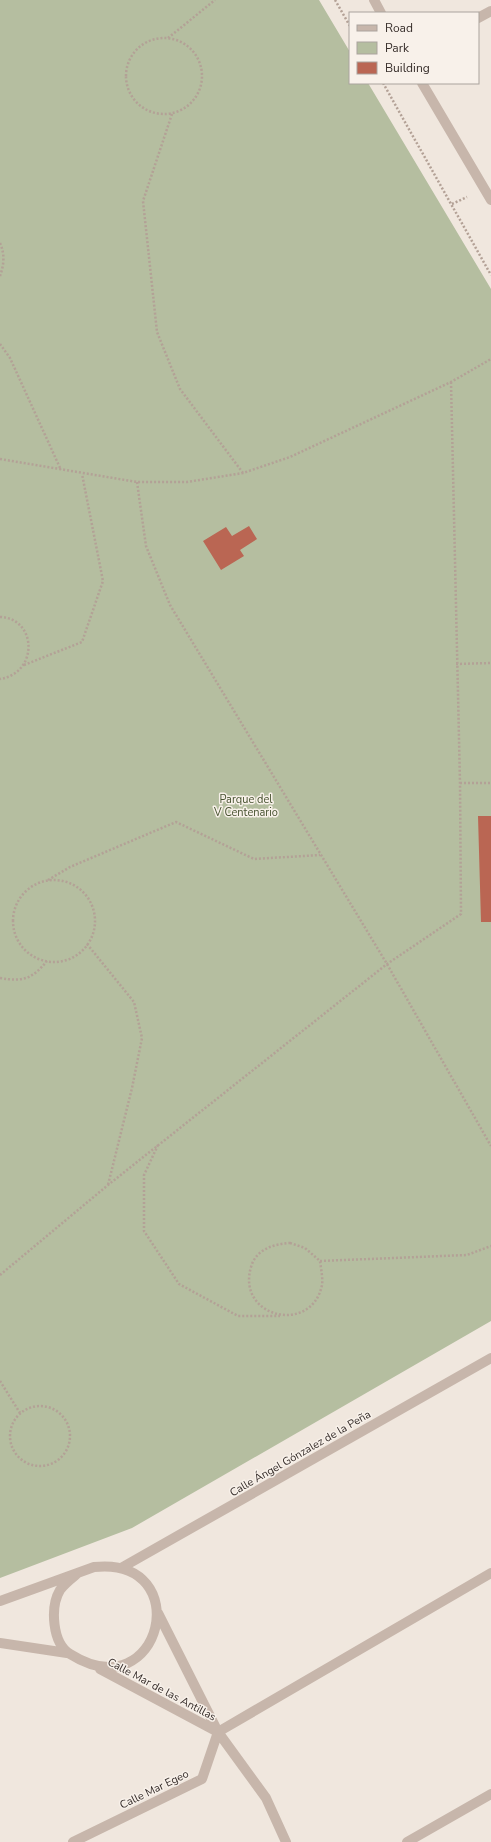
<svg xmlns="http://www.w3.org/2000/svg" width="491" height="1842" font-family="'Nunito Sans',sans-serif">
<rect width="100%" height="100%" fill="#f0e7de"/>
<path fill="#b5bea0" d="M0 0H319L350 52V83H368L491 289V1321L132 1528 0 1578Z"/>
<path fill="#ba6653" d="M249 526 257 539 240 550 244 556 221 570 203 541 226 527 232 536Z
M478 816H491V922H481Z"/>
<g fill="none" stroke-linecap="round" stroke-linejoin="round">
<path stroke="#b3a196" stroke-width="2.5" stroke-dasharray="2 2" stroke-linecap="butt" d="M335 0 350 26
M126 76a38 38 0 1 1 76 0a38 38 0 1 1-76 0Z
M168 38 215 0
M383 83 491 275
M172 114 143 201 157 332 180 389 243 473
M452 204 467 197
M0 243C5 254 4 265 0 276
M0 344 10 358 61 470
M0 459 137 482H187L243 473 290 457 451 382 491 359
M137 482 146 546 170 605 387 964 491 1146
M0 617C37 618 39 673 0 679
M456 664 491 663
M24 665 82 642 103 581 82 474
M460 783H491
M48 880 70 867 176 822 254 859 320 855
M13 921a41 41 0 1 1 82 0a41 41 0 1 1-82 0Z
M87 944 134 1002 142 1038 132 1088 108 1185
M0 978C23 982 32 979 47 961
M158 1145 144 1175V1231L179 1284 238 1316H280
M290 1243 305 1248 320 1261C321 1269 323 1278 322 1285 312 1335 236 1318 251 1267 256 1249 274 1244 290 1243Z
M320 1261 467 1255 491 1246
M0 1275 108 1185 387 964 461 914 460 783 451 382
M0 1381 20 1413
M10 1436a30 30 0 1 1 60 0a30 30 0 1 1-60 0Z"/>
<path stroke="#c7b6ab" stroke-width="10" d="M374 0 381 13
M478 18 491 11
M422 83 491 200
M121 1568 491 1358
M0 1601 94 1567C197 1556 162 1712 70 1654 52 1643 50 1607 60 1590 64 1584 72 1578 78 1573
M158 1613 218 1732 266 1798 286 1842
M0 1643 67 1653
M100 1669 218 1732
M218 1732 491 1573
M73 1842 202 1779 218 1732
M407 1842 491 1794"/>
</g>
<g text-anchor="middle" stroke-width="3" stroke-linejoin="round" paint-order="stroke">
<g font-size="11" fill="#475230" stroke="#f8f1ea">
<text x="246" y="803">Parque del<tspan x="246" dy="13">V Centenario</tspan></text>
</g>
<g font-size="11" fill="#362d2a" stroke="#f8f1ea">
<text transform="translate(300 1453) rotate(-30)" y="4">Calle Ángel Gónzalez de la Peña</text>
<text transform="translate(162 1689) rotate(28)" y="4">Calle Mar de las Antillas</text>
<text transform="translate(154 1789) rotate(-26)" y="4">Calle Mar Egeo</text>
</g>
</g>
<rect x="349" y="12" width="130" height="72" fill="#f8f1ea" stroke="#aaa39d"/>
<rect x="357" y="25" width="20" height="6" fill="#c7b6ab" stroke="#aaa39d"/>
<text x="385" y="32" font-size="12" fill="#362d2a">Road</text>
<rect x="357" y="42" width="20" height="12" fill="#b5bea0" stroke="#aaa39d"/>
<text x="385" y="52" font-size="12" fill="#362d2a">Park</text>
<rect x="357" y="62" width="20" height="12" fill="#ba6653" stroke="#aaa39d"/>
<text x="385" y="72" font-size="12" fill="#362d2a">Building</text>
</svg>
